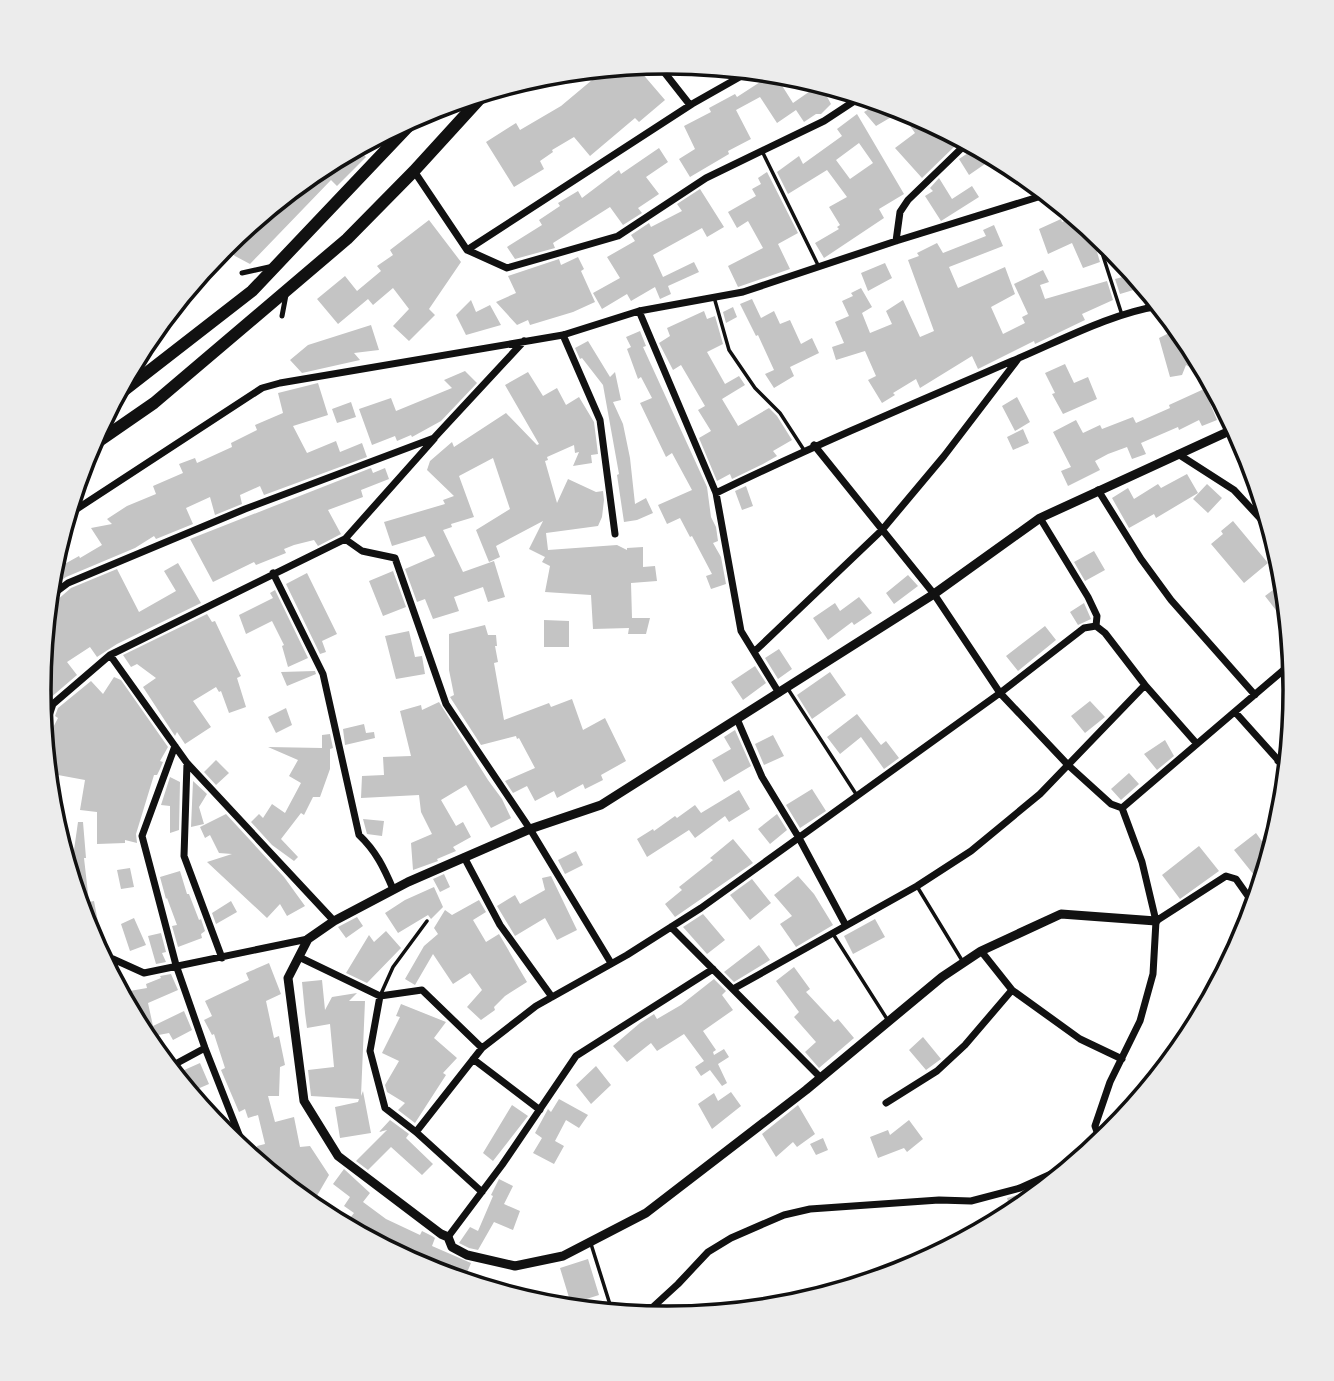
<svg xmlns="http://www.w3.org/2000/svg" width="1334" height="1381" font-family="Mulish,sans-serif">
<rect width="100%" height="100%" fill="#fff"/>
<path fill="#c4c4c4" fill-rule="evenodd" d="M635 65 665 100 639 122 635 118 590 156 574 137 552 150 553 152 540 161 544 169 514 187 486 142 516 123 520 130 561 106 598 75 593 69Z
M774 73 793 103 816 87 824 91 831 104 821 114H816L804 122 796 110 777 123 760 97 736 110 751 139 728 151 729 154 690 177 679 159 695 149 684 126 711 112 709 108 735 94 737 97Z
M881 102 892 105 905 109 876 126 864 112Z
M857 114 904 194 879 209 884 218 824 258 815 243 839 229 837 227 840 225 829 207 847 197 827 170 788 194 777 172 799 156 803 164 842 136 837 129ZM859 143 873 163 850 179 836 160Z
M918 115 945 130 956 145 922 178 895 148 915 133 908 123Z
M356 147 366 157 337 186 331 180 250 264 235 256 223 245 318 168Z
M977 147 995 157 969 175 959 159Z
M659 148 668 162 646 177 659 194 638 208 642 213 623 225 610 207 553 243 555 248 515 259 507 247 542 225 539 220 560 206 558 203 578 191 582 198 619 170 621 174Z
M767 172 798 233 778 244 790 269 738 287 728 266 763 248 748 221 737 228 728 212 756 196 752 189 761 184 758 178Z
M939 178 952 199 972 186 979 197 941 221 925 196 933 191 930 188Z
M700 189 724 227 707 237 702 228 653 255 663 277 694 262 699 272 668 286 671 294 660 299 655 287 631 301 627 294 602 309 593 293 620 278 607 257 635 241 631 235 649 223 651 227 682 211 677 204Z
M1075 216 1093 231 1092 235 1100 262 1083 268 1072 243 1048 254 1039 229 1061 219 1062 222Z
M429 220 461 262 429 309 435 315 409 341 393 326 409 309 393 288 373 305 368 299 338 324 317 299 345 276 357 291 381 271 377 266 393 255 390 250Z
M994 225 1003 246 949 267 958 288 1005 267 1015 294 991 307 1003 334 1025 323 1022 317 1028 314 1014 284 1043 270 1049 282 1040 285 1045 299 1107 281 1113 300 1082 314 1085 320 1035 344 1034 341 978 369 972 356 920 388 916 379 893 393 895 395 882 403 868 380 876 376 865 351 836 360 832 347 844 343 835 322 849 316 842 301 853 296 851 293 861 288 872 307 862 313 870 333 892 324 886 311 903 300 920 337 934 331 908 260 919 256 917 253 937 243 943 253 986 236 983 230Z
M1102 238 1112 246 1118 254 1108 258Z
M578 257 584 269 581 271 595 302 573 312 530 325 528 320 517 325 496 302 516 293 508 276 559 259 561 265Z
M885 263 892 278 868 291 861 273Z
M1134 274 1140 288 1120 294 1115 279Z
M752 299 761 318 774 311 780 324 790 320 801 344 812 338 819 353 790 367 794 376 774 388 765 374 774 370 758 335 756 336 740 304Z
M471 300 476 312 490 305 501 325 466 335 456 315Z
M733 307 737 317 726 323 723 312Z
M704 311 707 319 715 316 723 344 707 352 725 384 739 376 745 385 722 399 737 424 738 426 769 408 777 416 792 440 773 451 777 456 763 464 732 479 730 474 717 481 699 438 711 431 698 410 705 406 681 365 673 370 659 343 670 336 667 328Z
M371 325 379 350 354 353 360 360 302 373 290 360 308 345Z
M1172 326 1180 329 1190 342 1209 377 1186 365 1182 375 1170 377 1159 338 1169 333Z
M640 331 646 346 643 347 707 487 711 517 716 527 718 541 713 543 721 557 726 584 711 589 706 576 712 574 692 536 690 537 680 518 667 524 658 505 692 490 672 453 666 457 640 403 652 398 641 377 638 379 630 357 627 349 631 347 626 337Z
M588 341 610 377 615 372 621 400 613 402 623 424 630 458 635 504 646 498 653 513 637 520 624 522 617 475 619 474 603 385 582 358 580 359 575 348Z
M1065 364 1074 383 1088 377 1097 399 1063 414 1052 394 1055 393 1045 373Z
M465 371 477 383 441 421 412 437 411 435 397 441 395 436 372 445 359 409 391 398 396 411 452 388 444 380Z
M528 372 543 396 557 388 566 405 579 397 594 422 598 454 591 455 592 463 573 466 579 452 575 453 574 445 547 457 548 460 545 461 557 503 568 479 596 492 603 491 604 500 602 517 598 526 546 533 548 550 617 545 627 550V548L643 547V567L655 566 657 581 631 583 632 618H650L646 634H628L629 628 593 629 591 595 545 592 550 566 542 562 545 557 529 549 543 521 496 546 500 557 489 562 476 530 510 509 493 458 459 476 474 517 451 524 452 527 443 530 463 572 494 561 505 597 488 602 483 587 454 597 459 611 433 619 425 599 417 602 405 569 435 556 425 536 392 546 384 522 445 504 443 500 454 496 427 470 430 461 452 442 454 447 506 413 537 445 539 444 505 385Z
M318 383 328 415 293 426 307 453 336 441 340 452 362 443 367 457 264 495 260 486 240 495 242 504 215 515 210 497 186 508 193 524 156 539 154 536 135 548 66 577 52 587 50 579 63 570 61 566 79 556 80 558 102 545 91 528 112 524 107 519 127 506 156 494 153 486 183 473 179 464 195 458 197 463 232 447 231 443 257 430 255 425 283 413 278 393Z
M1204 389 1217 420 1202 426 1199 420 1179 430 1178 427 1141 443 1146 454 1132 459 1127 447 1108 454 1095 461 1100 470 1068 486 1061 471 1071 467 1053 432 1076 420 1083 433 1100 425 1102 429 1133 417 1136 423 1170 408 1169 405Z
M1017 397 1030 422 1015 431 1002 406Z
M351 402 356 417 337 423 332 409Z
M1023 429 1029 443 1013 450 1007 437Z
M371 468 373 473 385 468 389 479 361 490 363 497 328 510 341 534 318 546 314 540 294 545 284 549 286 553 256 565 254 562 213 582 190 539Z
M1187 474 1198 493 1156 518 1154 514 1129 528 1112 498 1128 488 1134 499 1158 484 1161 488Z
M1207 484 1222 498 1208 513 1193 499Z
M746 486 753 506 742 510 735 491Z
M1233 521 1268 563 1244 583 1211 544 1223 534 1221 531Z
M1094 551 1105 570 1085 581 1074 562Z
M178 563 201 603 117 644 97 657 90 647 67 662 77 675 49 699 45 709 40 705 38 690 46 620 54 613 49 607 71 588 117 569 139 612 176 591 164 571Z
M393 571 406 607 383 616 369 581Z
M307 573 337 634 322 641 326 652 320 654 286 584Z
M908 575 918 586 894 604 886 593Z
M1285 581 1287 605 1289 627 1265 596Z
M275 590 308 658 288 667 282 646 284 645 272 621 246 634 239 615 273 598 270 593Z
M859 597 872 613 854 625 852 622 828 640 813 618 835 603 840 611Z
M1084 603 1091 619 1078 625 1070 612Z
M207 614 212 622 215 621 241 676 237 678 246 707 229 713 221 691 219 692 216 687 193 701 211 727 185 744 177 732 175 736 143 687 156 678 137 664 131 667 123 655Z
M544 620 569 621V647H544Z
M485 625 488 635H496L497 646H495L498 662 494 663 504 720 549 703 551 707 572 699 583 730 605 718 626 761 601 775 603 780 585 789 583 784 557 798 554 791 535 801 527 786 513 793 505 781 535 768 519 738 517 739 516 736 481 745 450 697 454 695 449 670V634Z
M1045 626 1056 640 1018 671 1006 656Z
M409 631 415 657 422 656 425 674 396 679 385 636Z
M779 649 792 669 778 679 765 658Z
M755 666 766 683 743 700 731 682Z
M315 671 316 674 287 686 281 672Z
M830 672 846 695 812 719 797 695Z
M114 677 121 680 168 747 160 761 163 762 160 769 157 775H154L136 834 137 843 125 840V843L97 844V812L80 810 85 780 58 775 53 802H49L44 745 58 718 55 716 58 708 91 681 103 694Z
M1090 701 1105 717 1085 733 1071 716Z
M439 702 488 780 502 799 511 818 491 828 466 785 441 800 456 826 463 822 471 837 453 847 456 851 437 859 438 861 413 870 411 843 432 834 421 812 419 795 361 798 362 776 384 775 383 757 411 756 400 711 421 705 422 710Z
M286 708 292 725 276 733 268 717Z
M857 714 881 745 886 741 899 758 884 769 861 737 840 754 827 737Z
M364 724 366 733 374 732 375 738 345 745 343 729Z
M735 730 751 766 724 782 712 760 731 749 724 737Z
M330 734 333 748 330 749V769L320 797H313L304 815 301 813 281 839 298 857 294 861 272 845 251 822 259 814 263 818 272 804 285 813 301 783 289 776 298 760 268 747 322 748V735Z
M773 735 784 756 764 765 755 744Z
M1165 740 1174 756 1157 770 1144 754Z
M216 760 229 773 216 785 204 772Z
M1129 773 1139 784 1121 800 1111 789Z
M170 777 180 782 179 830 170 833V806L161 805Z
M193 781 207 794 199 807 204 824 191 827Z
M812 789 826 811 800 828 786 805Z
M739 790 750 809 729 822 725 816 695 838 689 830 647 857 637 839 653 829 654 831 675 816 677 818 695 805 701 813Z
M226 814 284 877 305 906 287 916 280 904 267 918 207 862 232 854 219 853 210 835 205 838 200 827Z
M777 814 787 830 770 844 758 829Z
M363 819 384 821 382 836 367 834Z
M78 822H83L86 858H84L89 902 94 901 104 953 99 954 86 931 70 878Z
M1256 833 1266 847 1275 840 1262 885 1234 850Z
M733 839 753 863 675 917 665 904 682 890 679 887 713 860 710 858Z
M1199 846 1219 871 1180 899 1162 875Z
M576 851 583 865 565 874 558 860Z
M130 868 134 887 121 889 117 870Z
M180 871 187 894H189L199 920 201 919 205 931 201 934 202 938 178 947 172 926 177 925 167 898 166 899 160 877Z
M444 874 450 887 440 892 433 879Z
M551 876 577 930 557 940 545 918 515 936 497 906 515 895 520 904 545 890 542 878Z
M798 876 814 894 833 925 796 947 780 924 792 916 774 895Z
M752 879 771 903 750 920 730 895Z
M434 887 443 907 431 919 428 915 398 933 385 913 405 900Z
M479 900 486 912 473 920 486 942 499 934 527 982 505 996 494 1007 495 1010 481 1020 467 1007 482 990 470 973 453 984 433 954 415 985 405 979 424 946 438 934 434 928 445 910 452 915Z
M231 901 237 912 216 924 212 913Z
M703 914 725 940 707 954 683 927Z
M357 917 363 926 346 938 338 927Z
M134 918 146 945 130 951 121 924Z
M875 919 885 937 853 954 844 936Z
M386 931 401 948 367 983 346 973 369 935 374 942Z
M161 933 166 952 162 953 166 962 156 964 148 936Z
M759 945 770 960 734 982 724 972Z
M269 963 281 994 266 1001 274 1038 279 1036 285 1065 280 1067 279 1096H268L275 1122 294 1117 300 1147 310 1146 329 1175 311 1206 262 1168 257 1146 265 1144 258 1115 248 1118 245 1109 239 1112 221 1070 225 1068 214 1034 212 1035 204 1020 212 1016 205 1001 249 980 246 973Z
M794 967 810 989 806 992 834 1022 838 1019 854 1038 819 1068 805 1052 816 1042 794 1017 799 1012 776 981Z
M171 974 178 990 148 1003 153 1026 184 1011 192 1030 173 1040 169 1033 143 1038 121 995 124 992 147 988 146 984 161 978 160 976Z
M714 979 726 991 722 995 733 1010 703 1031 716 1050 713 1052 714 1055 724 1049 729 1057 718 1064 727 1083 722 1086 710 1070 701 1076 695 1067 704 1061 684 1034 657 1051 651 1043 627 1062 613 1046 640 1023 654 1014 657 1019 681 1005Z
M322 980 325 1010 332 997 357 993 349 1001H365L361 1096 363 1091 371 1133 340 1138 335 1107 358 1102 359 1099 311 1096 308 1070 334 1067 330 1024 307 1028 305 1013 302 982Z
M401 1004 446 1022 434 1038 457 1058 443 1073 446 1075 415 1123 398 1110 405 1103 387 1092 385 1085 399 1061 382 1053 400 1017 396 1016Z
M923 1037 941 1059 926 1070 909 1050Z
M200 1063 209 1084 188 1093 173 1075Z
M596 1066 611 1085 591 1104 576 1085Z
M731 1092 741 1106 712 1129 698 1104 714 1093 718 1101Z
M559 1099 588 1115 579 1128 566 1120 555 1141 564 1146 554 1164 533 1153 542 1138 535 1133 548 1109 551 1112Z
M512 1105 528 1116 493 1161 483 1153Z
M798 1105 815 1134 797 1147 793 1142 776 1157 762 1134Z
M390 1120 409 1134 406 1138 433 1164 422 1175 391 1147 368 1170 356 1161 387 1130 379 1132Z
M909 1120 923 1139 907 1152 904 1148 878 1158 870 1137 888 1130 890 1135Z
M823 1138 828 1150 816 1155 810 1144Z
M344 1169 370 1193 363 1202 386 1219 420 1235 422 1231 432 1236 435 1238 432 1246 471 1263 463 1282 426 1271 343 1227 354 1213 344 1206 350 1197 333 1184Z
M499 1179 513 1186 504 1204 520 1211 513 1230 494 1222 478 1250 469 1248 459 1243 470 1227 478 1231 493 1196 491 1195Z
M1048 1186 1016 1213 1012 1215 1007 1198Z
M588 1259 599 1295 571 1304 560 1268Z"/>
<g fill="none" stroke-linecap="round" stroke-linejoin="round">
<path stroke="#111" stroke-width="3.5" d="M762 151 818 265
M1096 234 1122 315
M714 297 729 350 755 388 780 413 804 450
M788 689 856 794
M918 888 963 962
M833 934 887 1019
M380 996 393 967 427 921
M591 1244 613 1314"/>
<path stroke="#111" stroke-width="5" d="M242 273 269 267
M282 316 286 295"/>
<path stroke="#111" stroke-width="7" d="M657 63 690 105
M414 171 467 250 507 268 618 236 706 178 824 121 862 96
M896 241 900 212 908 200 968 142
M467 250 692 104 752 70
M639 311 716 493 741 631 779 693
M563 335 600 420 615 534
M814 445 934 594 1000 693 1068 765 1111 804 1122 808 1142 862 1156 921 1153 974 1140 1021 1110 1082 1095 1126 1101 1143
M1178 454 1234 490 1272 531
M1098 490 1141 559 1171 600 1255 695
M716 493C813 446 912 404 1012 361 1058 342 1111 313 1160 306
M66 516 262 388 280 383 563 335 639 311 743 292 896 241 1048 194
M1040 518 1088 597 1097 616 1096 626
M345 539 362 551 395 558 446 704 530 829 611 963
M273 573 323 674 359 835C376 851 384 868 393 889
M48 598 68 583 245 509 434 438 524 341
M754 652 882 530 944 456 1018 359
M110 655 187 763 334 921
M1235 712 1288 771
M737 719 762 777 799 838 845 924
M43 734 53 704 110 655 345 539 434 439
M175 746 142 836 176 965 205 1048 247 1155
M1278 761 1289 752
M187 763 184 856 222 958
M1122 808 1293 662
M464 857 500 925 552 997
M1156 921 1226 876 1236 879 1255 906
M671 927 821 1078
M981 951 1012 990
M299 957 380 996 422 990 482 1048
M102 959H113L144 973 308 939
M113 959 118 990
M733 989 917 886 971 851 1040 794 1145 685
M380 996 370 1051 385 1108 416 1132 482 1192
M473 1059 540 1110
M168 1068 205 1048
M886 1103 937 1071 965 1045 1012 990 1080 1039 1122 1059
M416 1132 482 1048 536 1006 627 955 701 908 1000 693 1084 628 1096 626 1105 633 1145 685 1197 744
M448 1237 502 1165 576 1056 713 969
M642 1317 678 1284 708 1252 731 1238 784 1215 810 1209 939 1200 971 1201 1020 1188 1080 1161"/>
<path stroke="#111" stroke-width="9" d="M1156 921 1061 914 981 951 942 977 806 1090 646 1213 563 1256 515 1266 467 1255 452 1247 448 1237 441 1234 338 1156 304 1101 288 978 308 939 334 921 408 882 530 829 601 805 934 594 1040 518 1236 428"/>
<path stroke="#111" stroke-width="12" d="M113 399 252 291 420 114
M86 450 154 403 347 239 414 171 487 91"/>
</g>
<path d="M0 0H1334V1381H0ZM51 690a616 616 0 1 1 1232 0a616 616 0 1 1-1232 0Z" fill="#ececec" fill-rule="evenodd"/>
<path fill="none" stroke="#111" stroke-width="3.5" d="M51 690a616 616 0 1 1 1232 0a616 616 0 1 1-1232 0Z"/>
</svg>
